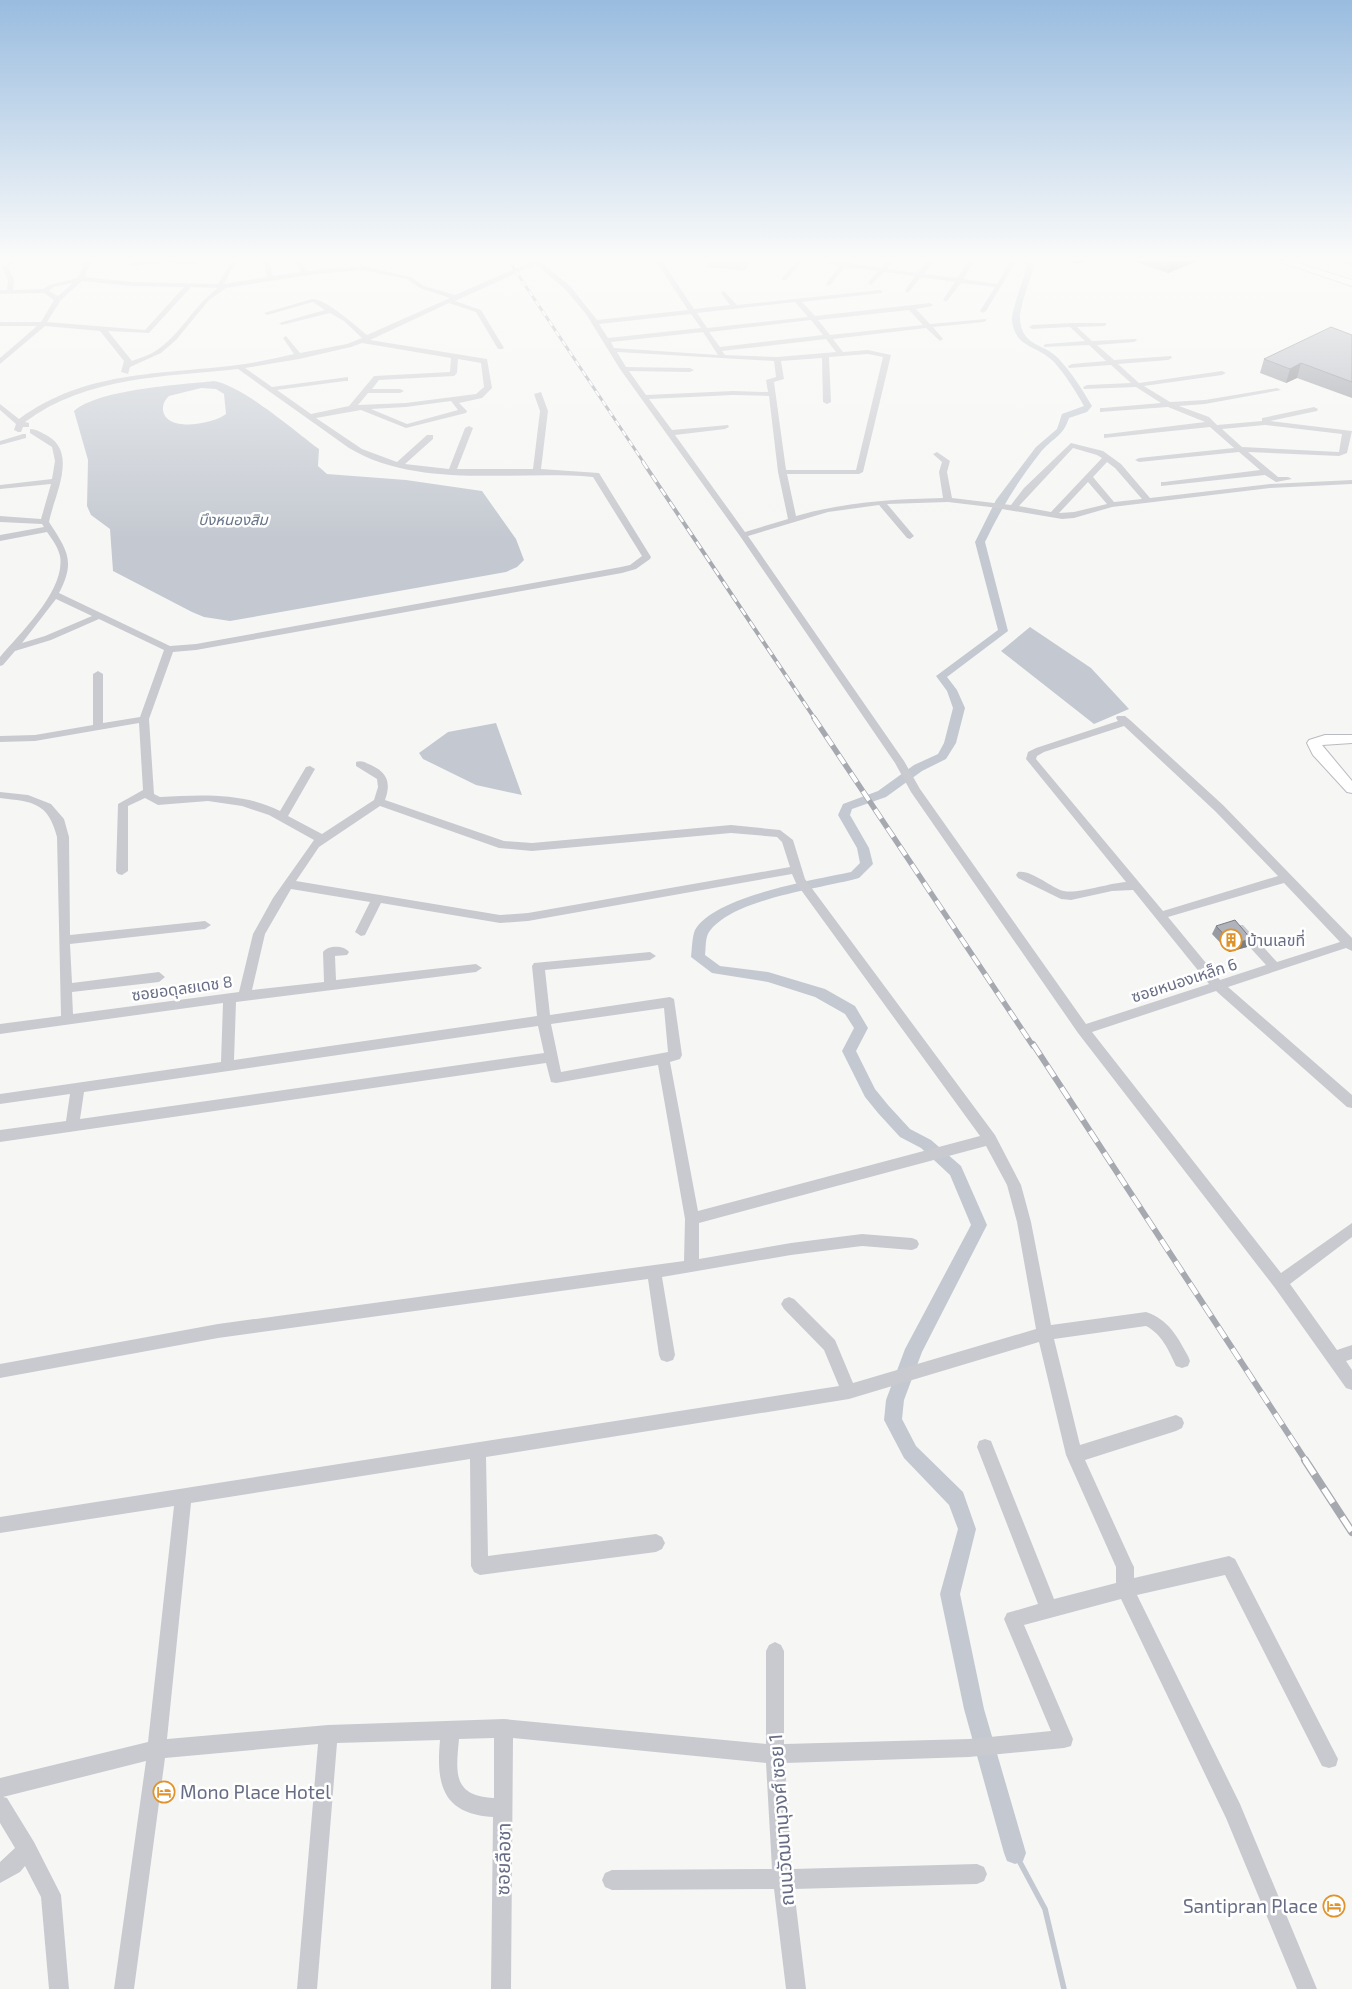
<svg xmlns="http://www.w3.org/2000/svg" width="1352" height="1989" font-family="'Exo 2','Noto Sans Thai',sans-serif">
<rect width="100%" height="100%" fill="#f6f7f4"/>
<path fill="#c4c9d1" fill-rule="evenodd" d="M712 261H750L745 271 706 267Z
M214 381C243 386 293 430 319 449L318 466 327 474 406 480 482 491 516 539 524 560 517 567 506 572 230 621 204 617 192 612 113 571 110 529 91 515 87 506 88 460 74 411C99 389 179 385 214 381ZM201 388 216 389 224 394 226 414C213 424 166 433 163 410 163 404 164 401 169 396Z
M1030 627 1091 668 1129 709 1094 724 1001 651Z
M496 723 522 795 476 785 423 759 419 753 448 732Z"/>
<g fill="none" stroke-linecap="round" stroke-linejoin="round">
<path stroke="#c4c9d1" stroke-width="5.5" d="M1015 1853 1045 1909 1064 1989"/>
<path fill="#c4c9d1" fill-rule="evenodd" d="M1022 261H1029L1034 266C1031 277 1019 309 1020 319 1022 347 1044 343 1058 358 1072 373 1082 389 1092 406L1087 412 1069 418C1063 437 1052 438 1040 453 1017 482 1001 509 985 542L1008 631 947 677 957 690 965 708 956 743 946 759 922 771 886 797 852 809 850 815 869 848 873 864 859 878C820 889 733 898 709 932 705 938 706 949 705 955L720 966 768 972 825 989 855 1006 868 1028 856 1051 875 1089 888 1105 910 1129 931 1140 961 1166 987 1225 922 1352 904 1400 902 1419 916 1446 963 1492 976 1529 960 1594 984 1709 1026 1853 1023 1861 1015 1864 1007 1861 1004 1853 964 1709 940 1594 958 1529 949 1505 904 1458 884 1420 886 1400 905 1349 971 1225 950 1175 921 1148 900 1137 878 1113 865 1097 842 1051 854 1028 845 1014 815 997 768 982 712 973 691 957C692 949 692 937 695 930 714 896 814 880 851 872L860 863 857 848 838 815 843 804 878 791 914 765 938 754 944 743 953 708 947 691 936 676 998 630 975 542 996 500 1036 447 1057 429 1062 414 1084 406C1075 390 1065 374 1053 361 1037 345 1014 348 1012 319 1012 309 1024 278 1027 266Z
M1340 261 1352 262V266L1341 262Z"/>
<g stroke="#babbc0" stroke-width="2">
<path id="major" d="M1325 735H1352V743L1322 745 1352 781V793L1347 792 1313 755 1307 743 1309 740Z"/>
</g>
<g stroke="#b9babe" stroke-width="2">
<path id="highway" d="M1278 261H1291L1352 280V286Z"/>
</g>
<path fill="#c9cacf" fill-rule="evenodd" d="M10 261H16L8 267 14 280 13 290 43 289 49 285 78 278 85 261H91L85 277 131 282 218 284 231 263H235L224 284 267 277 263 261H269L273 276 301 272 294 261H300L307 271 362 266 411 277 424 286 455 295 533 261H540L571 287 597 320 688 310 656 261H662L694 309 730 305 721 293 724 291 737 305 880 290 882 291V293L802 302 815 316 930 303 933 305 932 306 916 309 930 324 986 319V321L984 322 933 327 943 339 940 341 926 328 833 339 843 352 868 350 891 355 863 472 859 474H787L796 516C845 502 893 499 943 498L939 472 942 462 933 454 937 452 950 461 947 472 952 498 1011 505 1024 488 1071 443 1103 451 1121 464 1150 498 1270 484 1352 480V484L1270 488 1112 507 1074 518 1062 519 990 507 948 502 887 504 914 536 910 539 907 538 879 505 828 512 748 536 904 761 920 789 1086 1024 1209 984 1133 890 1112 891 1071 900 1061 899 1018 878 1016 875 1018 872C1031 869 1051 888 1064 891 1077 894 1110 883 1126 882L1026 759 1028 752 1036 748 1118 721 1116 718 1117 716H1125L1130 720 1223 805 1352 938V951L1346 948 1228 987 1352 1095V1108L1347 1107 1216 991 1092 1032 1281 1273 1352 1223V1237L1290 1284 1337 1350 1352 1345V1359L1346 1361 1352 1370V1390L1346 1388 1275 1288 1078 1033 911 792 895 763 740 536 620 369 586 314 566 290 536 264 455 301 481 310 504 348 502 349H498L476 312 449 303 370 340 487 359 492 388 482 398 459 403 467 411 466 413 406 428 361 410 316 418 362 449 397 462 427 435H433V439L405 464 449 469 465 428 469 426 473 428 457 469H533L540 411 534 394 541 392 548 411 541 469 599 473 651 557 650 559 636 569 622 573 196 650 173 652 149 719 154 794 160 797C199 795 243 792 280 811L306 767 310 766 315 769 288 816 322 834 374 800 378 787 377 779 356 766V762C362 760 366 763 371 765 388 773 391 783 385 800L504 841 532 843 731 825 780 830 793 840 805 879 995 1135 1021 1185 1031 1222 1051 1325 1146 1312C1169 1320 1177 1336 1188 1356L1190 1361 1188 1366 1182 1368 1176 1366C1169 1351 1162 1334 1146 1326L1054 1339 1080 1445 1176 1415 1182 1418 1184 1423 1182 1428 1176 1431 1085 1460 1131 1561 1134 1567V1578L1229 1556 1235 1559 1338 1759 1336 1766 1329 1768 1322 1766 1225 1575 1137 1595 1240 1804 1317 1989H1297L1226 1818 1121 1599 1024 1625 1073 1739 1071 1746 1064 1748 969 1757 785 1763 792 1869 977 1864 984 1867 987 1874 984 1881 977 1884 794 1889 806 1989H786L774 1889 612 1890 605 1887 602 1880 605 1873 612 1870 772 1869 766 1763 513 1738 511 1989H491L493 1817C442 1814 436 1784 440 1740L337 1743 317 1989H297L318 1744 165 1758 134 1989H114L146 1761 3 1797 7 1798 34 1842 61 1895 69 1989H49L41 1897 25 1866 20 1872 0 1883V1862L15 1848 0 1823V1778L148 1742 174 1506 0 1533V1517L839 1386 824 1350 784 1309 781 1304 784 1299 789 1297 794 1299 835 1340 853 1383 1036 1329 1017 1222 1007 1185 986 1146 699 1223V1259L791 1243 862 1234 912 1238 917 1240 919 1244 917 1248 912 1250 862 1246 791 1255 662 1277 675 1355 673 1360 667 1362 661 1360 659 1355 648 1279 218 1338 0 1378V1364L218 1324 684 1261 685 1219 658 1065 556 1083 551 1082 546 1063 0 1142V1130L66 1121 70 1094 0 1104V1094L221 1062 223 1003 0 1034V1024L61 1016 57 837C48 802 33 802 0 798V792L28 795 51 804 64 819 69 837 70 935 205 921 211 925 205 929 70 944 72 983 159 972 165 977 159 982 72 992 73 1014 239 992 253 934 273 898 314 840 269 815 242 806 208 801 158 805 145 798 128 806V871L122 875 118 874 116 871 118 804 143 790 139 723 35 741 0 742V736L35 735 93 725V674L98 671 103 674V723L140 717 164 650 99 619 51 640 15 651 3 665 0 666V657C20 633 66 590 60 556 58 547 52 539 47 532L0 541V535L44 527 42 524 0 522V516L41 519 51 484 0 489V485L52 479 55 461 52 447 30 433V429C37 429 42 433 48 436 78 454 54 496 49 522 67 550 76 561 59 593L170 646 196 644 621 567 630 565 642 556 593 477C515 470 419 490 349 448L238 369C164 377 87 376 25 422L29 423V427H23L21 432H18L14 430 16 424 0 410V404L19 419C86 370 159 375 237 365 256 363 275 358 294 354L283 338 286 336 300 353 347 344 362 338 344 321 330 313 282 325 279 323 325 310 313 302 267 315 264 313 312 299C325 298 356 326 367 335L450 298 420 288 407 279 362 270 315 274 226 288 209 300 176 340 161 353 130 367 128 374 121 372 124 361 100 331 45 326 0 364V358L37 326H0V322H41L54 300 44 293 0 294V290H7L8 280 2 267ZM82 281 131 286 184 287 145 330 47 322 61 300ZM73 283 58 296 49 291 53 287ZM191 287 218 288C194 305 181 334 157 350 150 355 140 358 132 361L108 331 149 333ZM795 302 808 317 707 328 697 313ZM909 310 923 325 830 335 818 320ZM691 314 701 328 608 338 599 324ZM811 320 823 335 720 347 709 332ZM703 332 718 355 614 348 611 342ZM826 339 836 352 777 357 725 355 722 351ZM362 343 451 358 450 372 374 376 349 406 311 414 277 390 345 381H348V377L272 387 245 368 299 359 351 347ZM617 352 774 361 776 377 766 380 768 392 733 391 646 395 629 371 690 372 694 370 690 368 626 367ZM868 354 883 357 856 470H786L774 382 784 379 781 361 822 358 823 402 827 404 831 402 829 357ZM458 359 481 363 484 387 476 394 406 403 358 405 368 393H400L404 391 400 389H372L379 380 454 376 457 373ZM733 395 769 396 778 472 788 519 745 532 675 435 725 429 729 427 728 425 672 430 649 399ZM451 401 458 410 407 424 371 409 406 407ZM1073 448 1097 455 1102 458 1051 512 1019 506ZM1107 462 1115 468 1142 499 1114 502 1093 477ZM1088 482 1107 504 1074 512 1059 513ZM56 599 92 616 45 636 22 643ZM1124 726 1215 811 1278 876 1163 911 1036 759 1037 756 1044 752ZM380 806 499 848 532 851 731 833 777 837 782 842 790 867 528 913 500 915 296 881 319 847ZM792 874 796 883 980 1136 698 1211 670 1062 680 1059 682 1055 674 999 670 997 550 1015 545 970 650 960 656 956 650 952 534 963 532 966 537 1016 234 1060 236 1002 476 972 482 968 476 964 336 980 335 956 347 955 349 952C344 945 328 945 323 952L324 982 252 990 265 934 291 889 370 902 355 932 361 936 365 935 381 903 500 923 528 921ZM1284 883 1340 942 1277 962 1243 925H1235L1233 928 1235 931 1266 965 1220 980 1168 917ZM664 1008 668 1052 561 1072 551 1024ZM538 1026 544 1053 80 1119 84 1092ZM1039 1342 1066 1455 1116 1567V1583L1054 1599 991 1441 985 1439 979 1441 977 1447 1038 1604 1007 1613 1004 1619 1051 1731 969 1739 784 1744V1651L781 1645 775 1642 769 1645 766 1651V1744L504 1719 328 1725 167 1739 191 1503 470 1459 471 1566 474 1572 480 1575 656 1552 662 1549 665 1543 662 1537 656 1534 488 1556 486 1457 849 1399ZM494 1738V1798C452 1796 456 1772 459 1739Z
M150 261H198L199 262 196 264 167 263 131 266 128 264Z
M797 261H803L786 280H782V278Z
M816 261 842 262 849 261 848 263 881 268 887 261H893L887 269 918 273 927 261H933L924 274 957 278 969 261H975L963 279 997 284 1010 262 1015 263 986 311 983 313 980 311 995 287 961 283 946 302 943 300 955 282 921 277 908 293 905 291 915 276 884 272 871 285 868 283 878 271 845 267 829 286 826 284 839 266Z
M1071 323H1106V325L1104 326 1077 327 1092 341 1136 339 1137 340 1134 342 1097 345 1114 360 1171 356 1172 358 1168 360 1118 364 1139 383 1222 371 1226 373 1222 375 1144 386 1170 402 1205 400 1277 388 1281 390 1205 404 1179 406 1209 417 1217 425 1262 421V418L1314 407 1318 409 1317 411 1270 421 1352 431 1347 453 1339 456 1248 452 1278 477H1288L1292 479 1276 482 1265 475 1161 486V482H1164L1260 470 1239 452 1139 462 1135 460 1139 458 1234 448 1210 427 1104 438V434H1107L1205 422 1168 407 1100 412V408H1103L1161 403 1136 387 1084 389 1083 387 1087 385 1131 383 1111 365 1069 368 1068 366 1072 364 1106 361 1089 345 1044 347V345L1046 344 1085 341 1070 327 1032 329 1029 327 1032 325ZM1265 425 1342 434 1339 452 1242 447 1222 429Z
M23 434H26V438L0 445V441Z"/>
<use href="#major" fill="#fff" fill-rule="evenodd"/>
<use href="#highway" fill="#fff" fill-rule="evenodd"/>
<g stroke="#a7a9b1" stroke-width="3">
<path id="rail-far4" d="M509 261 644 463"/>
</g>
<g stroke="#a7a9b1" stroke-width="4">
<path id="rail-far3" d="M643 462 815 719"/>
</g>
<g stroke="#a7a9b1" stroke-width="5.5">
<path id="rail-far2" d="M814 718 1033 1046"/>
</g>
<g stroke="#a7a9b1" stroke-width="6">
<path id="rail-far1" d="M1033 1044 1306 1461"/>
</g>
<g stroke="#a7a9b1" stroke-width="8">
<path id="rail" d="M1305 1460 1352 1532"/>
</g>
<use href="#rail-far4" stroke="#fff" stroke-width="2" stroke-dasharray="6" stroke-linecap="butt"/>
<use href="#rail-far3" stroke="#fff" stroke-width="2.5" stroke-dasharray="8" stroke-linecap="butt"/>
<use href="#rail-far2" stroke="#fff" stroke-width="4" stroke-dasharray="11" stroke-linecap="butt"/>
<use href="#rail-far1" stroke="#fff" stroke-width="4.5" stroke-dasharray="13" stroke-linecap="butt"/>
<use href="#rail" stroke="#fff" stroke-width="5.5" stroke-dasharray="17" stroke-linecap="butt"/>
</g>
<path fill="#979aa2" d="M1067 261H1085L1077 264Z
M1133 261H1197L1168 273Z
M1352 335V398L1297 378 1286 383 1260 373 1264 359Z
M1216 926 1247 947 1229 952 1212 934Z"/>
<path fill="#7b7d84" d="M1077 261H1085L1077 264Z
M1171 261H1197L1168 273Z
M1301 363 1297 378 1286 383 1290 369Z
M1251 939 1247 947 1229 952 1233 944Z"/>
<path fill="#b0b3bc" stroke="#7b7d84" d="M1331 327 1352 335V382L1301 363 1290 369 1264 359Z
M1235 920 1251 939 1233 944 1216 926Z"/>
<linearGradient id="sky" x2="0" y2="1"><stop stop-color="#99bcdf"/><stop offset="0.48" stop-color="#fbfbfa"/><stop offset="1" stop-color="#fbfbfa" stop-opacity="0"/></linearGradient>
<rect width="1352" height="539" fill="url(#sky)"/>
<defs>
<g id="building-ring" transform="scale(1.125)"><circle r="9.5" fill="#fff" stroke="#e0932b" stroke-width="1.5"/><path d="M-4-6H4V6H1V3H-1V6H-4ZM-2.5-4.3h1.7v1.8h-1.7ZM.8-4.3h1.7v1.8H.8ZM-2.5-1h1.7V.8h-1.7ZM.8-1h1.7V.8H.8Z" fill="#e0932b"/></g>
<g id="hotel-ring" transform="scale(1.125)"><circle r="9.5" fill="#fff" stroke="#e0932b" stroke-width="1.5"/><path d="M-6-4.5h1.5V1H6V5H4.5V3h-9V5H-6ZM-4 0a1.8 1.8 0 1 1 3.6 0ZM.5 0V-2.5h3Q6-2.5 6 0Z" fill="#e0932b"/></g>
</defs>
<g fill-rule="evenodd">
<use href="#building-ring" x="1231" y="940"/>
<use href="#hotel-ring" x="164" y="1792"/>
<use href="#hotel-ring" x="1334" y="1906"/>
</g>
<g text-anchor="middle" stroke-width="5" stroke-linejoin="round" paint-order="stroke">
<g font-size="15" font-style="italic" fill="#687487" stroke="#fff">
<text x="233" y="525">บึงหนองสิม</text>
</g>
<g font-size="16" fill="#676d84" stroke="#fff" text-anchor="start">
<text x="1247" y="946">บ้านเลขที่</text>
</g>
<g font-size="16" fill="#676d84" stroke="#fff">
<text transform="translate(1184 980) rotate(-18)" y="6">ซอยหนองเหล็ก 6</text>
<text transform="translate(182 988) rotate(-8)" y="6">ซอยอดุลยเดช 8</text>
</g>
<g font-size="19" fill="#676d84" stroke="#fff" text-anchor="start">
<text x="180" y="1799">Mono Place Hotel</text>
<text x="1318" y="1913" text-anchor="end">Santipran Place</text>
</g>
<g font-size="19" fill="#676d84" stroke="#fff">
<text transform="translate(781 1820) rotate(-94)" y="7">ถนนวัฒนานุวงศ์ ซอย 1</text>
<text transform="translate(503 1859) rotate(-89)" y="7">ซอยลือชา</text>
</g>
</g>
</svg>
